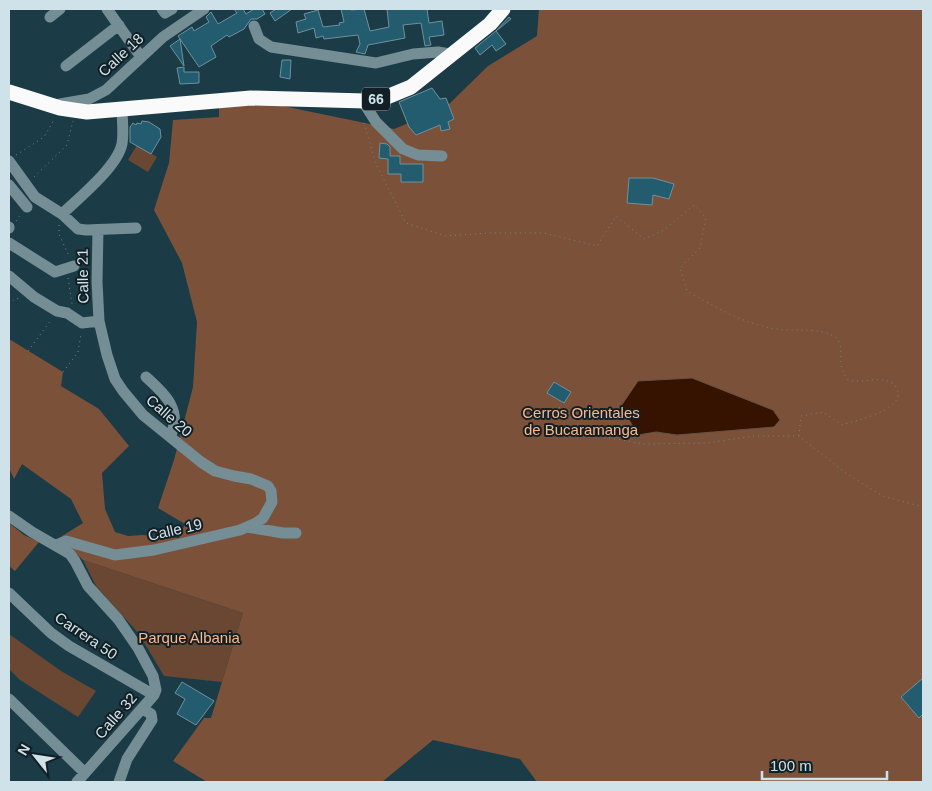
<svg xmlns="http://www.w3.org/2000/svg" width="932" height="791" font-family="Arial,sans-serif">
<rect width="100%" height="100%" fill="#1b3b46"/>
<path fill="#694732" d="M137 145 157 157 148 172 128 160Z
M83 560 243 613 222 682 164 676 139 634 96 586Z
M9 634 61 671 96 691 78 717 20 680 9 669Z"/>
<path fill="#7b5239" d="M539 9H923V782H537L520 759 433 740 382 782H207L173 761 204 718H211L243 613 83 560 59 538 83 523 71 499 22 464 14 479 9 468V428L10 427 9 339 63 372 61 386 99 409 129 446 102 473 105 509 115 532 128 536 142 535 179 538 185 524 158 508 174 460 193 387 197 322 182 263 154 210 169 163 173 120 219 117V107L273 104 394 129 445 108 488 66 537 36Z
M9 523 24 535 39 542 15 571 9 566Z"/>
<path fill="#351300" stroke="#645146" d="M692 378 773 410 780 420 774 427 677 435 656 432 638 435 621 406 638 381Z"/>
<path fill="#225c6e" stroke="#6e919d" d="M234 9H243L246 14 254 9H262L265 14 257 19H251L244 29 229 37 227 35 211 46 216 57 199 67 178 36 192 27 194 31 209 22 206 17 211 12 218 24 237 13Z
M276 9H292L275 21 270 13Z
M341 9H351V10L364 9 370 31 389 27 387 9H427L429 23 442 21 444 35 429 37 431 45 425 46 421 23 403 25 405 38 368 45 365 54 356 52 360 44 358 35 324 39 323 36 316 38 314 28 298 33 296 22 306 19 304 14 318 10 323 27 340 25 339 23 344 22Z
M509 17 511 19 496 31 506 44 496 51 492 45 480 55 475 48 496 31Z
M180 39 184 66 170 46Z
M282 60H291L290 79 280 77Z
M184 67V72H199V83L180 84 177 68Z
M432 88 440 99 446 98 454 119 448 122 450 129 441 131 440 125 416 135 409 127 399 102Z
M142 121 149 122 160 129 161 137 151 154 130 142V127L133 123 136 125 137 123 141 124Z
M380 143 387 144 390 147V156H400V164H423V182H401V174H388V159L379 158Z
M629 178H653L674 184 669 199 653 195 652 205 627 203Z
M554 382 571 392 564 403 547 393Z
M923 678V714L919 718 901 697Z
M182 682 214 701 196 725 177 714 185 699 175 693Z"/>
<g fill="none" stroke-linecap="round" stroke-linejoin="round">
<path stroke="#6c868f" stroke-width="1" stroke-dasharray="1 4" stroke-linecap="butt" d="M364 123 376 164 406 223 446 236 488 233H544L597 246 616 216 644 239 664 230 694 205 706 218 700 248 680 268 687 291C719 309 750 328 787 330 799 330 825 329 835 337 843 343 840 354 841 362 841 369 844 374 848 380 862 384 877 376 890 382 895 384 898 389 898 394 898 412 856 420 842 425L823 412 801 416 799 436 847 474 883 496 923 507
M16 155 44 137 54 120
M34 177 67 145 73 121
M16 221 21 214
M59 225V234L69 256
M68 278 72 304
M9 304 15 299 21 298
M28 351 51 320
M63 372 78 352 81 334
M559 407 580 425 599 436 644 444 707 443 754 436H799
M920 674 923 670"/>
<path stroke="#758d95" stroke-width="11" d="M107 9 141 57
M162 9 165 13 172 9
M50 17 60 9
M254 26 259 39 271 47 376 63 413 54 438 52 450 54
M66 66 119 25
M362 100 376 122 403 149 418 155 442 156
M60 104 89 99 106 90 163 37 204 9
M9 161 35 197 62 214 78 229 86 230 136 228
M9 185 27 207
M62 214C80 197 117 167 122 144 124 133 122 120 122 109
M9 227V228
M9 243 55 272 74 266
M9 276 34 297 57 311 67 313 82 323 99 321
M146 377C165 394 183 410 170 437
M9 516 32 532 70 554 75 561 88 586 118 619 138 648 153 676 156 690 154 695 77 782
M247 527 283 533H296
M56 545 66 541 115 555 154 550 240 530 256 523 263 518 272 502 271 491 268 486 251 479 234 476 215 471 201 462 143 415 123 391 115 379 107 355 99 321 97 282 98 230
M9 593 51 633 69 646 154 695
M9 699 85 773
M119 782 127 759 152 720 151 714 143 709"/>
<path stroke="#fafafa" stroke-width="15" d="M9 92 60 108 87 112 251 98 366 101 382 99 411 87 490 24 503 9"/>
</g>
<g text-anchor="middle" stroke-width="4" stroke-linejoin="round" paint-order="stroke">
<rect fill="#122025" stroke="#97a8ae" stroke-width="1" x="362" y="87.5" width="28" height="23" rx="4"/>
<g font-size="14" font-weight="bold" fill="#d0e2e9">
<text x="376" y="104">66</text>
</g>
<g font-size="15" fill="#d0e2e9" stroke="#122025">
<text transform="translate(121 55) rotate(-43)" y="5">Calle 18</text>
<text transform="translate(83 276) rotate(-91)" y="5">Calle 21</text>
<text transform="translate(169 416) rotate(41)" y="5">Calle 20</text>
<text transform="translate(175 530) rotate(-13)" y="5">Calle 19</text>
<text transform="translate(86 636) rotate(34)" y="5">Carrera 50</text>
<text transform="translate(116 716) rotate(-49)" y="5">Calle 32</text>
</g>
<g font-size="15" fill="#fbb78e" stroke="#122025">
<text x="581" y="418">Cerros Orientales<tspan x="581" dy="17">de Bucaramanga</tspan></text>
<text x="189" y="643">Parque Albania</text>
</g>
</g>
<rect width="932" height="791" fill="none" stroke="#d0e2e9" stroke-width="20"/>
<g transform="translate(35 756) rotate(300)" stroke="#122025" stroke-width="4" paint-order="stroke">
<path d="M0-4L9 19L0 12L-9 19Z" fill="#d0e2e9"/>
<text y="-8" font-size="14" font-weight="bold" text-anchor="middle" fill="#d0e2e9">N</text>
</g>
<path d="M762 771v8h125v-8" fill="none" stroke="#d0e2e9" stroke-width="2.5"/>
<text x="770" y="771" font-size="15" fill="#d0e2e9" stroke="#122025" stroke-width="4" paint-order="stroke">100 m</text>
</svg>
